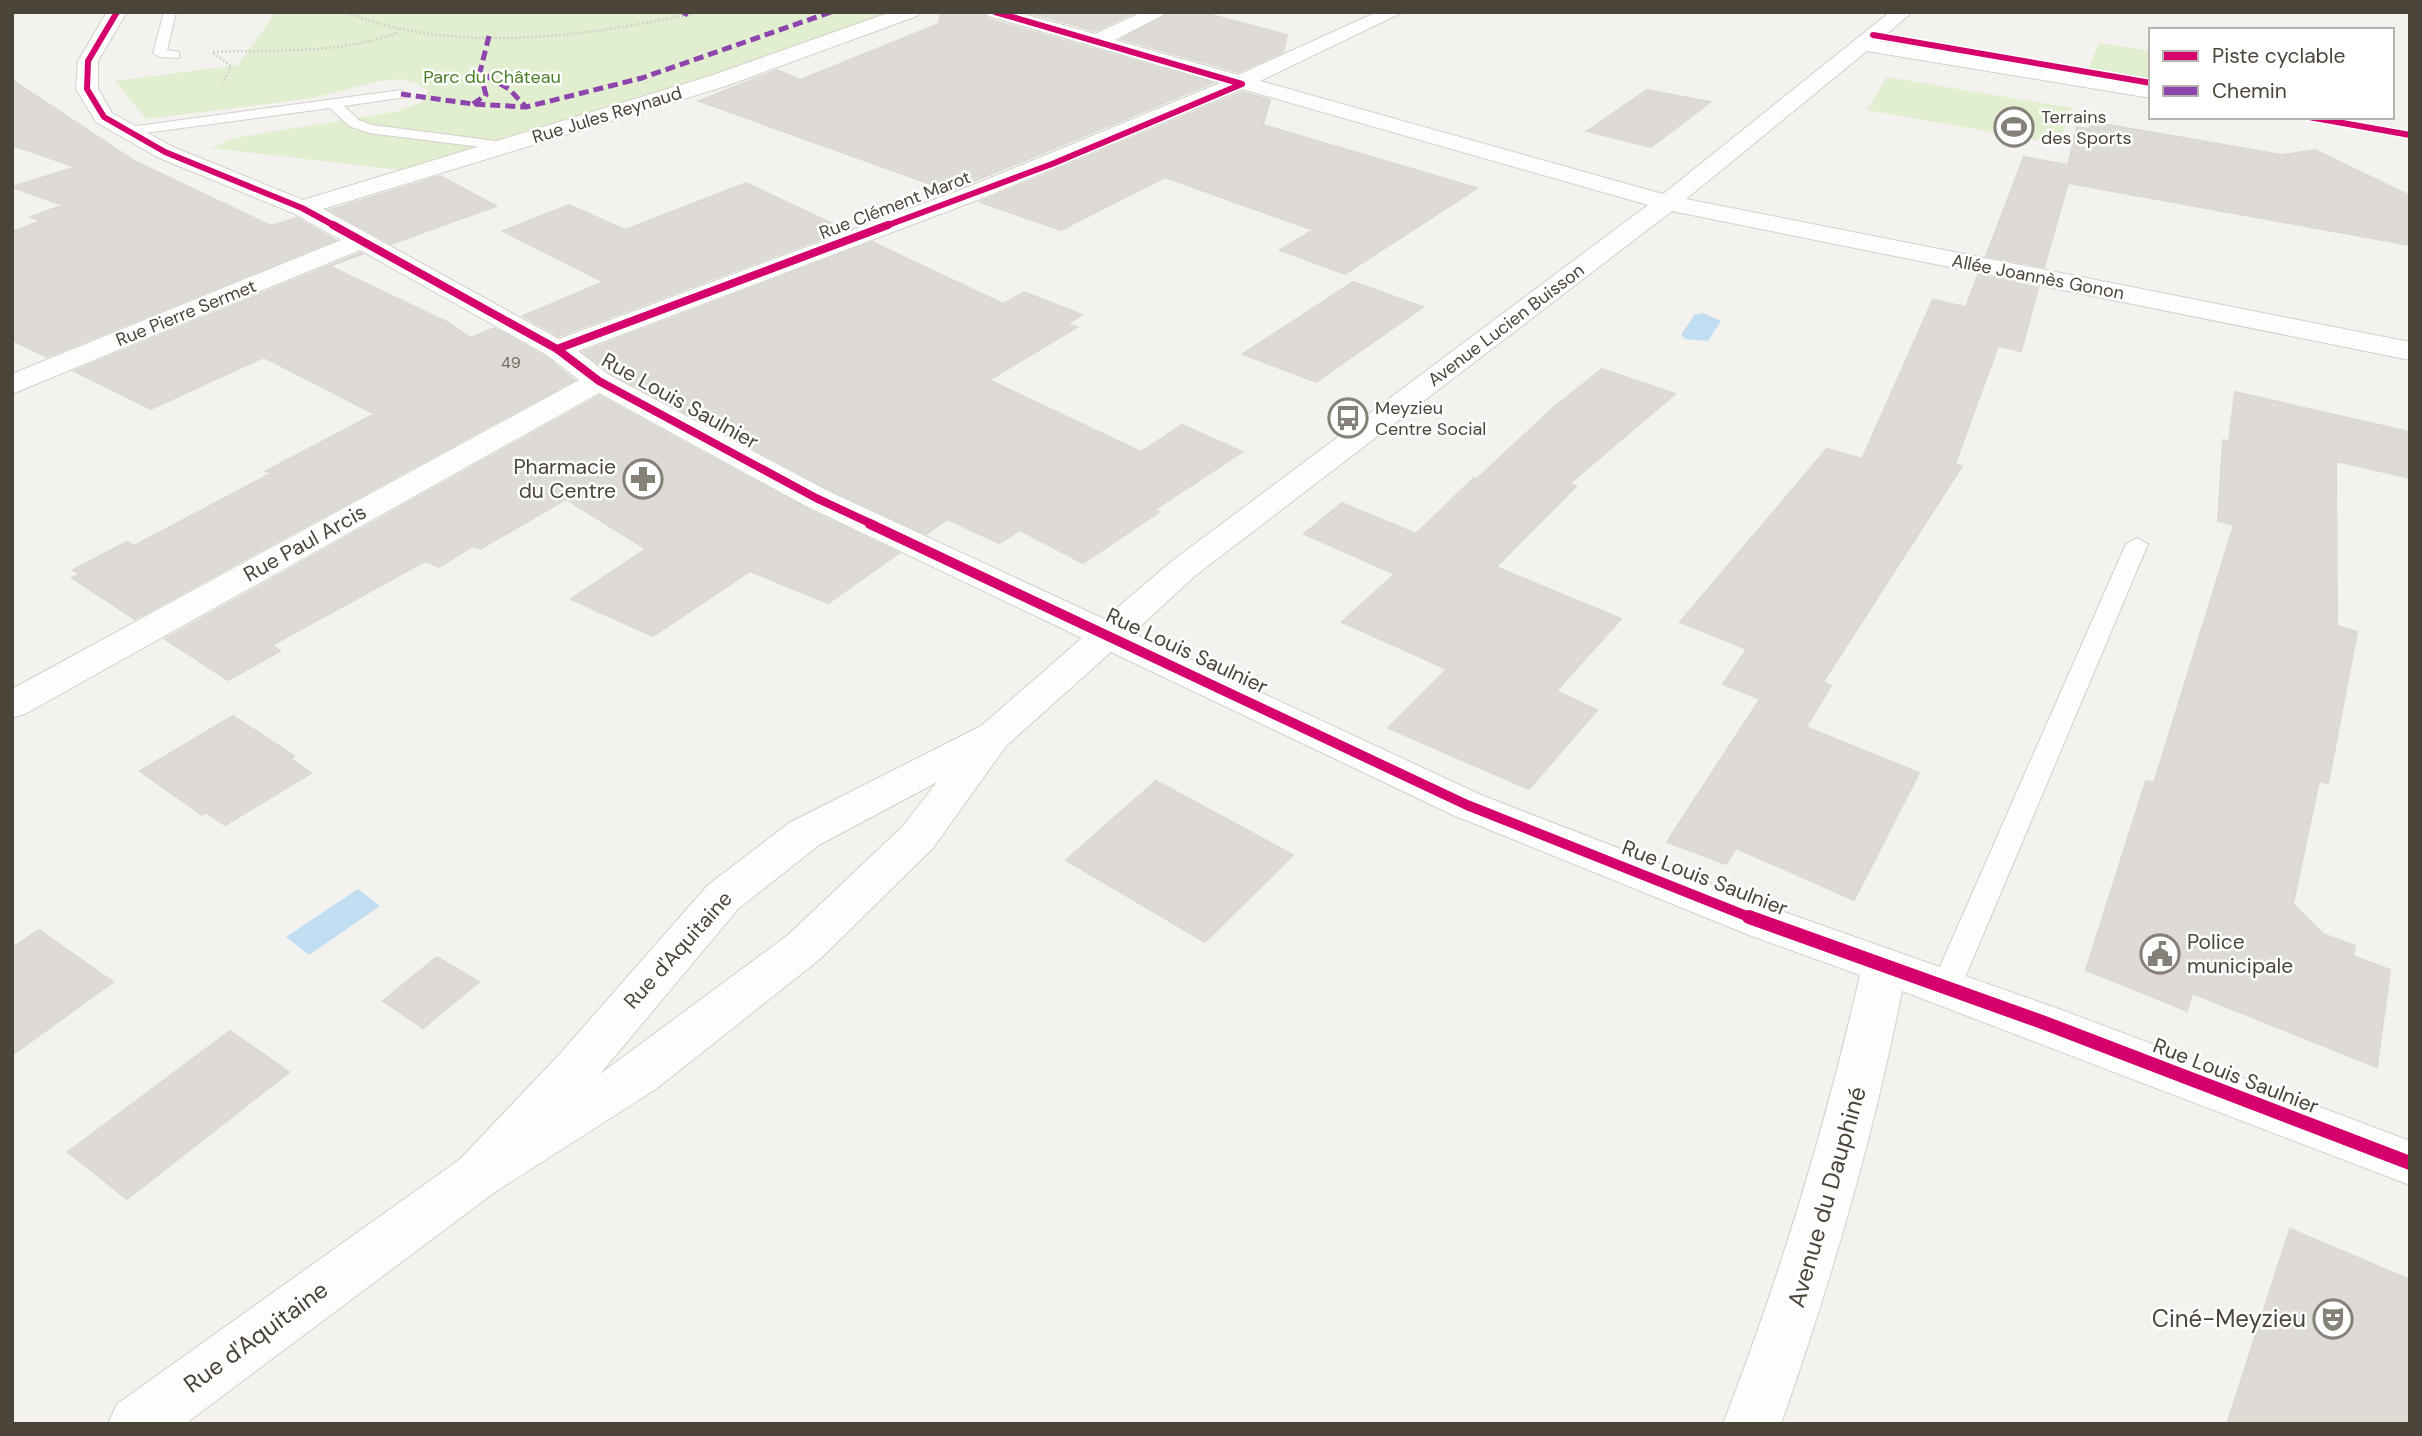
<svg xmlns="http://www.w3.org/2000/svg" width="2422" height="1436" font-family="'DM Sans',sans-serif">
<rect width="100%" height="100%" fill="#f4f2ee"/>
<path fill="#e1eecf" d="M276 12H891L742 66 409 171 211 148 235 138 399 111 421 102 428 91 418 84 402 79 379 81 313 98 146 119 115 81 238 65Z
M2099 43 2151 51V79L2088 69Z
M1887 77 2072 108 2059 144 1867 110Z"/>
<path fill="#c0ddf1" d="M1703 313 1721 321 1708 341 1685 339 1681 335 1694 315Z
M358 889 380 906 309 955 286 937Z"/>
<path fill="#dedbd6" stroke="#dcd9d4" stroke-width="2" d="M941 12H983L987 19 1212 83 950 191 699 101 777 70 800 80 939 24Z
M1028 12H1135L1095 31Z
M1172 12H1200L1287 35 1283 52 1238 72 1122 39Z
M12 80 136 162 271 226 297 218 335 240 47 357 12 340V232L41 221 31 217 63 205 12 187 76 167 12 145Z
M1647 90 1710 102 1651 147 1587 131Z
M1242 92 1270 100 1263 125 1477 188 1345 274 1280 250 1313 230 1165 177 1061 230 980 202Z
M2092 122 2282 155 2315 150 2410 196V245L2068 183 2044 267 1986 256 2024 157 2068 165 2077 127 2089 129Z
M440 176 496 206 391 244 330 210Z
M746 183 845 230 559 336 523 316 604 282 503 231 569 205 625 230Z
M872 242 1003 304 1024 292 1082 315 1067 324 1077 327 989 380 1141 452 1182 425 1242 452 1154 510 1159 512 1083 563 1020 530 999 543 947 519 926 534 829 489 610 373 583 352Z
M360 253 362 254 329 266 447 322 471 338 494 328 546 357 574 380 135 619 72 578 81 574 73 570 127 542 134 546 272 473 266 471 375 414 264 357 151 409 74 371Z
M1978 275 2038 288 2021 351 1998 346 1955 464 1962 466 1823 682 1831 686 1806 727 1919 773 1854 900 1736 848 1726 864 1667 842 1760 699 1723 684 1747 649 1680 622 1827 449 1862 459 1933 300 1966 307Z
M1353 282 1423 307 1316 382 1243 354Z
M1602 369 1675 394 1569 484 1576 486 1496 567 1621 619 1556 691 1597 710 1529 789 1388 728 1447 669 1342 622 1395 574 1304 534 1342 503 1416 534 1474 478 1477 479 1553 408Z
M2235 392 2410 432V478L2336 461 2337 626 2357 632 2328 784 2319 781 2293 904 2323 934 2355 946 2353 956 2390 970 2377 1067 2192 993 2187 1011 2086 970 2146 781 2154 783 2234 525 2218 521 2223 440 2229 442Z
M599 396 803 507 899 553 828 603 750 571 653 636 571 599 646 549 566 499 480 549 473 546 439 567 425 561 272 645 280 651 228 680 165 639Z
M233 716 294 756 291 759 311 773 225 825 206 812 202 815 140 771Z
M1156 781 1293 855 1205 942 1066 860Z
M39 930 113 982 12 1055V948Z
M437 957 479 982 423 1028 383 1001Z
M230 1031 289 1072 127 1199 68 1152Z
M2290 1229 2410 1280V1424H2227Z"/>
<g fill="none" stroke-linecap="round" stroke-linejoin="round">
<g stroke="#d2d0cb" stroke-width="2">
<path id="service" d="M164 12H176L167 50 179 52V58L160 57 153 53Z
M401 90 408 94 406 97 344 106 359 120 372 125 504 142 511 146 504 150 369 133 349 126 330 108 130 135 123 131 130 127Z
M2137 538 2148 544 1961 987 1956 995 1946 999 1936 995 1931 987 2126 544Z"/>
</g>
<g stroke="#d2d0cb" stroke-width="2">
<path id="minor" d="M107 12H127L98 61V89L112 113 173 147 303 200 710 76 891 12H920L917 16 726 86 323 209 559 339 971 186 1220 83 988 16 985 12H1017L1095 34 1142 12H1169L1115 40 1238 75 1377 12H1403L1260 81 1663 194 1890 12H1912L1879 41 2151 85V98L1867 51 1686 199 2410 342V360L1672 211 1196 575 1133 633 1481 795 1781 911 2059 1009 2410 1141V1185L1902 991C1873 1138 1831 1282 1781 1424H1723C1780 1277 1825 1128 1860 975L1749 935 1453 815 1111 652 1006 746 933 848 820 959 656 1089 495 1192 185 1424H108L117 1404 459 1160 557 1057 708 885 789 823 981 726 1082 638 804 505 599 393 25 714 12 718V689L579 380 547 355 360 250 12 394V374L341 240 293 213 157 157 96 122 76 89 78 61ZM1242 89 1648 205 1172 561 1104 619 828 491 609 375 578 351 988 196ZM937 782 903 826 788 935 600 1074 738 909 819 845Z"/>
</g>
<path stroke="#d3d2cc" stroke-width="2.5" stroke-dasharray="2 2" stroke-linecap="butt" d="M346 12C451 56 591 36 700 12
M213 52C276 49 339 55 399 32
M213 53 231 66 223 83"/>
<use href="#service" fill="#fdfdfc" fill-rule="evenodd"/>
<use href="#minor" fill="#fdfdfc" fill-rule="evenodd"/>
<path stroke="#8e44ad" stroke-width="5" stroke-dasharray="10 5" stroke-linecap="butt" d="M683 12 688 15
M489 36 480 72 509 89 526 107 642 78 831 12
M401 94 473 104 526 107
M473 104 486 95 480 72"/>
<g stroke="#fff" stroke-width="9">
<path id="cycleway-far3" d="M117 12 88 61 87 89 104 117 165 152 302 208 337 227
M995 12 1242 84
M1873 35 2151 83
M2309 117 2410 135
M883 227 1052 164 1242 84"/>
</g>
<g stroke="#fff" stroke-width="11">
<path id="cycleway-far2" d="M333 225 557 349 599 381 816 498 874 525
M557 349 888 225"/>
</g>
<g stroke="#fff" stroke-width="15">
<path id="cycleway-far1" d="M870 524 1467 805 1754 919"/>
</g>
<g stroke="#fff" stroke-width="18">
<path id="cycleway" d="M1749 917 2042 1022 2410 1163"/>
</g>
<use href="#cycleway-far3" stroke="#d6006c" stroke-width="6"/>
<use href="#cycleway-far2" stroke="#d6006c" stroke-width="8"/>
<use href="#cycleway-far1" stroke="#d6006c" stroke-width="10"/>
<use href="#cycleway" stroke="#d6006c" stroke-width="14"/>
</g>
<defs>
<g id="stadium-ring" transform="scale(2.0125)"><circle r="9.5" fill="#fff" stroke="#868178" stroke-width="1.5"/><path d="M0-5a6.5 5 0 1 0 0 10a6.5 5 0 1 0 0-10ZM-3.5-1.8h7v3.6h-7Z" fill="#868178"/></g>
<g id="bus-ring" transform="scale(2.0125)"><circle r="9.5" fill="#fff" stroke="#868178" stroke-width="1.5"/><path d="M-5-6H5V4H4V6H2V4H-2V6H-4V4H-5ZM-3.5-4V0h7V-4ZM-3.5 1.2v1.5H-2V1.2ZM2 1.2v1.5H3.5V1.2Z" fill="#868178"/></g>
<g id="pharmacy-ring" transform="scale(2.0125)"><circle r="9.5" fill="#fff" stroke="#868178" stroke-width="1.5"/><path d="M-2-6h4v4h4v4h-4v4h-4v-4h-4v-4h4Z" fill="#868178"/></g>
<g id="civic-ring" transform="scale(2.0125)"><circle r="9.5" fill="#fff" stroke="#868178" stroke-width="1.5"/><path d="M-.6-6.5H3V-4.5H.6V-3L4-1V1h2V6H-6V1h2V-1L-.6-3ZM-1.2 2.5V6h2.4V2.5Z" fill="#868178"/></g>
<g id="theatre-ring" transform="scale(2.0125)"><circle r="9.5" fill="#fff" stroke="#868178" stroke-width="1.5"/><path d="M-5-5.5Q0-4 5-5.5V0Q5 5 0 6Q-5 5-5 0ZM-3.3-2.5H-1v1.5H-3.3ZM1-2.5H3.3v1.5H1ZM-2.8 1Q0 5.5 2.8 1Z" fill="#868178"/></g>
</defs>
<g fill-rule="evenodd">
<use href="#stadium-ring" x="2014" y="127"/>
<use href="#bus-ring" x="1348" y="418"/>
<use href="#pharmacy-ring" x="643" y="479"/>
<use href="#civic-ring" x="2160" y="954"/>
<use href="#theatre-ring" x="2333" y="1319"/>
</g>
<g text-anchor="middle" stroke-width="5" stroke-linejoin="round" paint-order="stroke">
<g font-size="16" fill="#706a61">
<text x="511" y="368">49</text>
</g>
<g font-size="18" fill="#4a7f2a" stroke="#fff">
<text x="492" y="83">Parc du Château</text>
</g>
<g font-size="18" fill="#4b4439" stroke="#fff">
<text transform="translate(607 115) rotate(-17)" y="6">Rue Jules Reynaud</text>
<text transform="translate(895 205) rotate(-21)" y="6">Rue Clément Marot</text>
<text transform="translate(2038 277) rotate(11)" y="6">Allée Joannès Gonon</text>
<text transform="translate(186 313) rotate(-22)" y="6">Rue Pierre Sermet</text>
<text transform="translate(1506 325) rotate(-37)" y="6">Avenue Lucien Buisson</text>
</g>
<g font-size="18" fill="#4b4439" stroke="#fff" text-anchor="start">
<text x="2041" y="123">Terrains<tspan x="2041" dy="21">des Sports</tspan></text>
<text x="1375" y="414">Meyzieu<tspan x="1375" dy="21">Centre Social</tspan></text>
</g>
<g font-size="21" fill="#4b4439" stroke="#fff">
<text transform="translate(680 401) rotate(29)" y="7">Rue Louis Saulnier</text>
<text transform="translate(305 543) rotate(-29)" y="7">Rue Paul Arcis</text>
<text transform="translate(1187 651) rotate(25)" y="7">Rue Louis Saulnier</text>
<text transform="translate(1705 878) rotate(21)" y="7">Rue Louis Saulnier</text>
<text transform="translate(678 950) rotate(-48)" y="7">Rue d'Aquitaine</text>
<text transform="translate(2236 1076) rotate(21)" y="7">Rue Louis Saulnier</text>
</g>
<g font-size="21" fill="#4b4439" stroke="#fff" text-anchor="end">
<text x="616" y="474">Pharmacie<tspan x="616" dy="24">du Centre</tspan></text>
<text x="2187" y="949" text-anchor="start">Police<tspan x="2187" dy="24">municipale</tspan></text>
</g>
<g font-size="24" fill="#4b4439" stroke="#fff">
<text transform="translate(1827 1197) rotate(-74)" y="8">Avenue du Dauphiné</text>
<text transform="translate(256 1337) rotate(-36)" y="8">Rue d'Aquitaine</text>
</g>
<g font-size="24" fill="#4b4439" stroke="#fff" text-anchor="end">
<text x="2306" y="1327">Ciné-Meyzieu</text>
</g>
</g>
<rect width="2422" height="1436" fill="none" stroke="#4b4439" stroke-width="28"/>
<rect x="2149" y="28" width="245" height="91" fill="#ffffff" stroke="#b7b4b0" stroke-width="2"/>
<rect x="2163" y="51" width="35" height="10" fill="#d6006c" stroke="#b7b4b0" stroke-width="2"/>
<text x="2212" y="63" font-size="21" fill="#4b4439">Piste cyclable</text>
<rect x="2163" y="86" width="35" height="10" fill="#8e44ad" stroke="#b7b4b0" stroke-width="2"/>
<text x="2212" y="98" font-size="21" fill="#4b4439">Chemin</text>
</svg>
